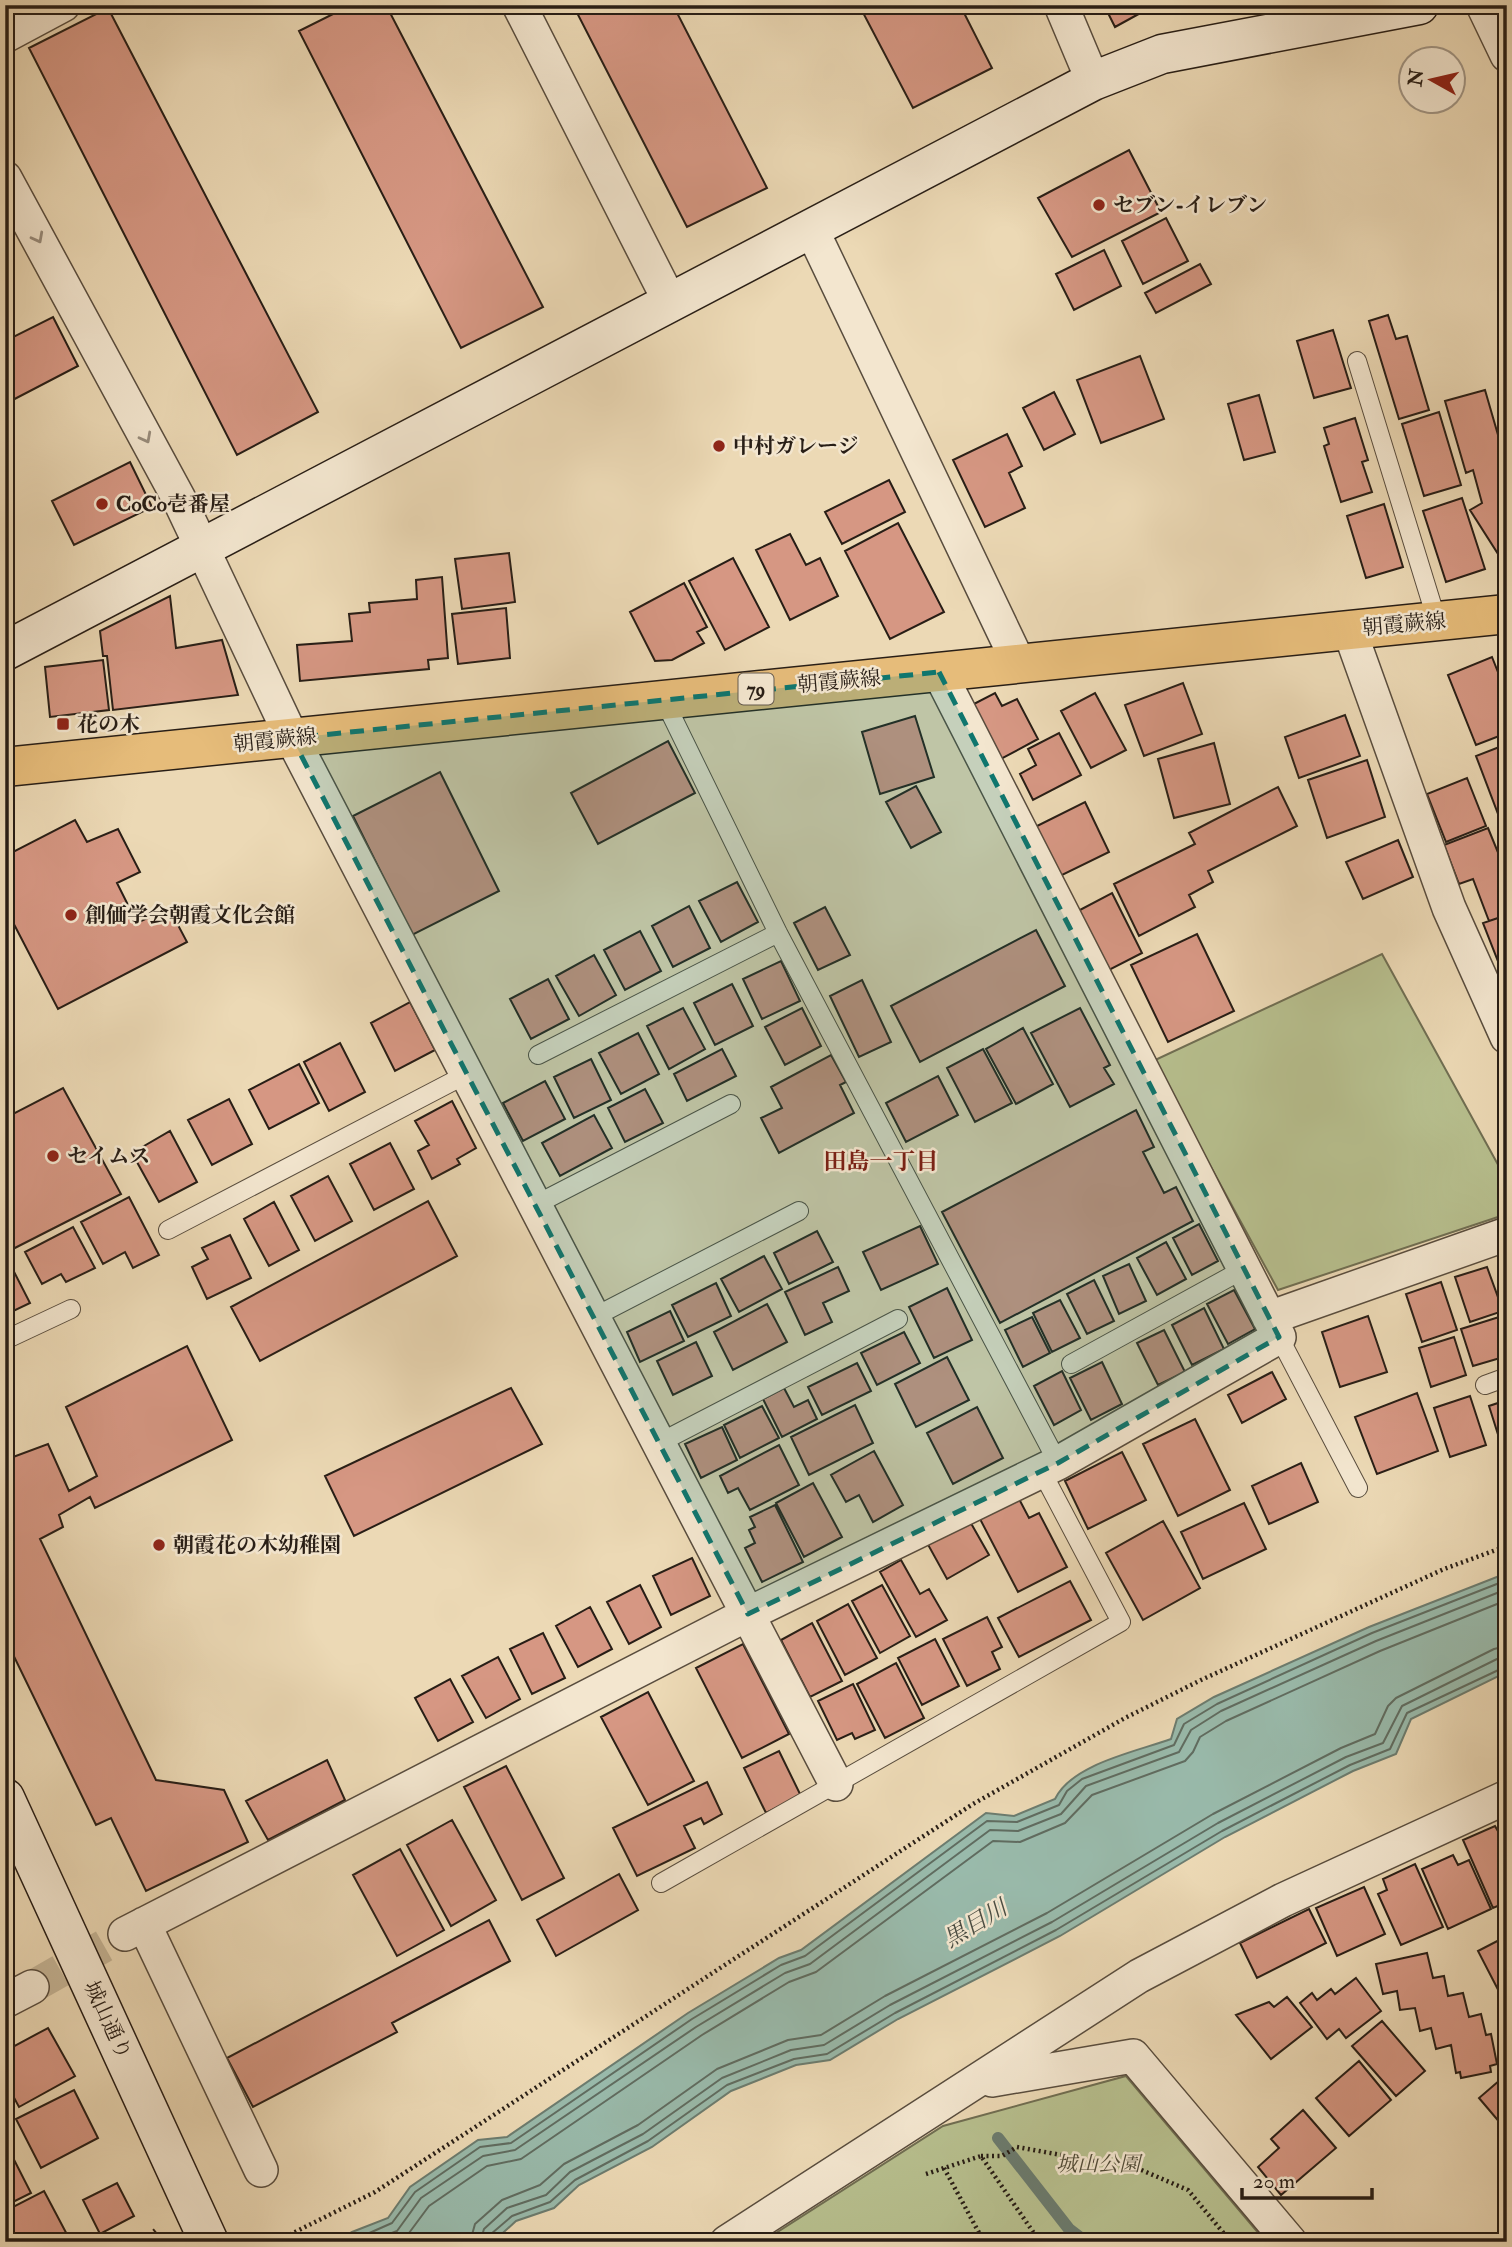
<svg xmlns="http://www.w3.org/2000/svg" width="1512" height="2247" font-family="'IM FELL Double Pica','Noto Serif JP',serif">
<rect width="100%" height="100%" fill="#ecd9b5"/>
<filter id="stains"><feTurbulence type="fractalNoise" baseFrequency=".00286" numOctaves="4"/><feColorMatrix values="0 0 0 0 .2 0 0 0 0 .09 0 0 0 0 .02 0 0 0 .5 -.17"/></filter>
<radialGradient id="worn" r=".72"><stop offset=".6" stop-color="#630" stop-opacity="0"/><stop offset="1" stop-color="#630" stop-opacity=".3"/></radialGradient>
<path fill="#b7bf8e" stroke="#706e52" stroke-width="2" d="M1382 954 1507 1181V1214L1278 1290 1153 1061Z
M1126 2076 1266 2242H762L943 2126Z"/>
<path fill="#99baab" stroke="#6c7c6f" stroke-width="2" d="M1507 1573V1672L1411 1719 1396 1754 1353 1771 1225 1837 1060 1936 898 2019 830 2060 796 2065 731 2091 652 2147 579 2185 554 2208 516 2221 493 2242H335L352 2232 388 2218 410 2187 478 2140 507 2137 688 2013 779 1958 801 1950 986 1813 1014 1816 1055 1799C1072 1764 1135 1752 1171 1739L1177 1719 1214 1697 1369 1627Z"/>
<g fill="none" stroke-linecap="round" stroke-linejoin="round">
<path stroke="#606c60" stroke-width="2" d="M349 2242 392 2223 415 2192 480 2147 511 2143 692 2019 781 1965 805 1956 987 1821 1017 1822 1059 1805 1067 1791 1082 1779 1174 1745 1184 1724 1217 1704 1372 1633 1507 1580
M369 2242 397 2231 421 2198 483 2156 515 2150 696 2027 785 1973 810 1964 990 1830 1018 1831 1061 1814 1086 1786 1179 1752 1191 1730 1221 1711 1376 1641 1507 1589
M398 2242 409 2233 429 2206 487 2166 521 2159 702 2035 789 1982 816 1972 993 1841 1020 1842 1065 1823 1092 1795 1185 1761 1193 1752 1200 1737 1226 1721 1380 1651 1507 1600
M470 2242 475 2224 502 2200 540 2185 564 2164 638 2125 717 2069 788 2040 821 2035 885 1996 1047 1913 1213 1814 1341 1748 1375 1734 1388 1706 1396 1698 1494 1649 1507 1646
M480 2242 484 2229 507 2208 546 2195 570 2172 643 2134 722 2078 791 2050 824 2045 890 2005 1052 1922 1218 1823 1346 1757 1383 1743 1402 1706 1497 1659 1507 1657
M489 2242 491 2234 512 2216 550 2202 575 2180 648 2141 727 2085 794 2059 827 2054 895 2013 1056 1930 1222 1831 1350 1765 1390 1749 1407 1713 1507 1666"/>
<path stroke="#6c7c6f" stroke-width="12" d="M998 2138 1069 2229 1086 2242"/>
</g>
<path fill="#d69783" stroke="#281e16" stroke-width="2" d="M351 5H386L543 307 461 348 299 31Z
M573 5H673L767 188 687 227Z
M859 5H960L992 68 913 108Z
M1104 5H1155L1115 27Z
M108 8 318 412 237 455 29 48Z
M1129 150 1161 212 1072 257 1038 198Z
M1166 218 1188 261 1143 284 1122 241Z
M1104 250 1121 286 1074 310 1056 274Z
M1200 264 1211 284 1156 313 1145 293Z
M1388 315 1396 339 1407 336 1429 410 1399 419 1369 321Z
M53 317 78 366 5 404V341Z
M1333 330 1351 388 1314 398 1297 341Z
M1140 356 1164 419 1101 443 1077 380Z
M1485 390 1507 466V568L1470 510 1482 503 1473 470 1466 473 1445 401Z
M1054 392 1075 434 1044 450 1023 408Z
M1259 395 1275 452 1244 460 1228 404Z
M1439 412 1461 485 1424 496 1402 424Z
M1355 418 1368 460 1362 462 1372 492 1341 502 1324 446 1329 444 1324 428Z
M1007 434 1022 466 1009 473 1025 508 985 527 953 460Z
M130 462 152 507 74 545 52 501Z
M889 480 905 512 842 544 825 512Z
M1462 498 1485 569 1446 582 1423 511Z
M1384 504 1403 567 1366 578 1347 516Z
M898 523 944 612 890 639 845 551Z
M790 534 806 565 820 558 838 596 790 620 756 550Z
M509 553 515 602 462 609 455 559Z
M733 558 769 627 725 650 689 581Z
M442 577 448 658 428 660 429 669 300 681 297 645 352 641 349 614 370 612 369 603 417 599 416 580Z
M684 583 707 627 697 632 704 643 672 660 655 661 630 612Z
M170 596 176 648 222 640 238 695 113 710 107 656H103L100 631Z
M506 608 510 658 458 664 452 614Z
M1492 657 1507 695V733L1476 745 1448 675Z
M103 660 109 710 50 717 45 667Z
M1183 683 1202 734 1144 756 1125 705Z
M995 693 1002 706 1017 699 1038 739 999 760 970 706Z
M1095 693 1126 750 1091 768 1061 711Z
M1345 715 1360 756 1299 778 1285 737Z
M915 716 934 777 880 794 862 732Z
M1059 733 1081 775 1033 800 1020 774 1036 765 1028 749Z
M668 741 695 793 598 844 571 793Z
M1214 743 1230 804 1174 818 1158 759Z
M1507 744V826L1503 827 1476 756Z
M1367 760 1385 817 1327 838 1308 780Z
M440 772 499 891 412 935 353 816Z
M1467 778 1486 826 1446 842 1427 794Z
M916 786 941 832 911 848 886 802Z
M1278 787 1297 826 1208 871 1213 882 1189 895 1195 907 1139 936 1114 884 1195 844 1189 833Z
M1085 802 1109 852 1058 877 1033 828Z
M75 820 87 842 118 829 140 872 117 883 137 923 169 908 187 942 58 1009 5 907V856Z
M1488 828 1499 855 1507 852V915L1489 921 1473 879 1459 884 1444 845Z
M1398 840 1413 877 1363 899 1346 862Z
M737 882 758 922 721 942 699 901Z
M1112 893 1142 953 1109 970 1078 911Z
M689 906 710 948 673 967 652 926Z
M825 907 850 955 818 970 794 923Z
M1507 915V973L1503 974 1483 923Z
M1036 930 1065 986 920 1062 891 1006Z
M640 931 661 971 625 990 604 950Z
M1197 934 1234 1011 1168 1042 1131 965Z
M594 955 616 995 579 1016 556 976Z
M781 961 800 1001 762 1019 743 979Z
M548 979 569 1019 531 1039 510 999Z
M862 980 891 1042 859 1057 830 996Z
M732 984 753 1026 715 1045 694 1003Z
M410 1002 435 1050 395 1071 371 1023Z
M683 1008 705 1049 669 1069 647 1026Z
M802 1008 821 1046 785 1065 765 1027Z
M1080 1008 1110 1065 1104 1068 1114 1084 1070 1107 1031 1033Z
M1023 1028 1053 1084 1016 1104 986 1049Z
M638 1033 659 1074 621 1094 599 1053Z
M340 1043 365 1092 329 1111 304 1062Z
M722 1049 736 1076 687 1101 674 1074Z
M983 1049 1012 1103 975 1122 947 1068Z
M831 1055 846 1082 840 1085 854 1113 779 1153 761 1118 782 1108 771 1087Z
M591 1059 611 1100 574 1118 554 1077Z
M299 1064 319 1103 269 1129 249 1090Z
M938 1076 958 1115 906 1142 886 1103Z
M545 1081 565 1119 523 1141 503 1103Z
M63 1088 121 1194 5 1253V1118Z
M645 1089 663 1123 625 1142 608 1108Z
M229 1099 252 1144 212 1165 188 1120Z
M452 1101 476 1148 457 1159 460 1164 432 1179 418 1151 429 1145 415 1121Z
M1136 1110 1154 1147 1143 1152 1164 1193 1176 1187 1193 1221 1000 1323 942 1212Z
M594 1115 612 1148 560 1176 542 1143Z
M170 1131 197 1182 159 1202 132 1153Z
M390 1143 414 1189 374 1210 350 1164Z
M328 1176 352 1221 315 1241 291 1196Z
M129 1197 159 1255 133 1268 125 1252 103 1264 81 1222Z
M428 1201 457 1256 260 1361 231 1307Z
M274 1202 299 1250 269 1266 244 1219Z
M1199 1224 1218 1261 1192 1275 1173 1238Z
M920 1226 938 1264 881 1290 863 1252Z
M73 1227 95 1268 66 1282 61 1274 42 1284 25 1252Z
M817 1231 833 1262 789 1284 774 1253Z
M230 1235 251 1278 207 1299 192 1267 208 1259 202 1248Z
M1166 1242 1186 1279 1157 1295 1137 1258Z
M764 1256 782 1289 739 1312 721 1279Z
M8 1260 30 1303 5 1315V1261Z
M1129 1264 1146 1301 1119 1314 1103 1276Z
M838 1267 849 1291 823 1303 832 1322 805 1335 785 1292Z
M1487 1267 1503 1311 1470 1322 1455 1277Z
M1094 1280 1114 1321 1087 1334 1067 1294Z
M1441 1282 1457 1330 1422 1342 1406 1294Z
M716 1283 731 1316 688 1337 672 1305Z
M947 1288 972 1340 934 1358 909 1307Z
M1234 1290 1255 1329 1228 1344 1207 1304Z
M1060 1300 1080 1338 1052 1352 1033 1313Z
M767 1304 787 1342 733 1370 714 1332Z
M1204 1308 1224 1349 1192 1365 1172 1325Z
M670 1311 684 1341 640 1362 627 1332Z
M1368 1316 1387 1372 1340 1387 1322 1332Z
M1032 1317 1050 1353 1023 1367 1005 1330Z
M1499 1317 1507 1340V1356L1473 1366 1461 1329Z
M1164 1330 1185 1372 1158 1385 1137 1343Z
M904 1332 920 1363 877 1385 861 1353Z
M1454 1337 1466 1375 1431 1387 1419 1348Z
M696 1342 712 1376 673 1395 657 1361Z
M187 1346 232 1440 95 1508 90 1497 59 1515 63 1527 40 1539 156 1780 224 1790 248 1842 146 1891 111 1818 96 1825 5 1638V1460L48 1444 69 1491 97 1476 66 1407Z
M947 1357 969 1400 916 1427 895 1384Z
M1102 1362 1122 1404 1091 1420 1070 1378Z
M857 1363 871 1391 822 1415 808 1387Z
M1062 1371 1081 1410 1054 1425 1034 1386Z
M1272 1372 1286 1399 1242 1423 1228 1395Z
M511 1388 542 1444 354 1536 325 1476Z
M784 1388 794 1407 808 1400 817 1419 782 1437 763 1399Z
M1417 1393 1438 1451 1377 1474 1355 1417Z
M1470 1396 1486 1445 1450 1457 1434 1408Z
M1507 1400V1442L1501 1444 1489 1406Z
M855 1405 873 1443 809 1475 791 1437Z
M762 1406 779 1438 740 1458 724 1425Z
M977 1407 1003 1458 953 1484 927 1433Z
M1195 1419 1230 1490 1178 1516 1143 1444Z
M722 1427 737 1460 701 1478 685 1444Z
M779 1445 799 1485 750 1510 738 1488 728 1493 720 1476Z
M874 1451 903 1505 873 1522 859 1495 846 1502 831 1475Z
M1122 1452 1146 1500 1088 1529 1065 1481Z
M1301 1463 1318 1502 1269 1524 1252 1486Z
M813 1483 842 1537 804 1557 776 1503Z
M1018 1497 1029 1518 1039 1513 1067 1567 1018 1592 979 1517Z
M1244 1503 1266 1549 1203 1579 1181 1532Z
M775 1505 803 1562 762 1582 745 1548 755 1543 749 1530 755 1527 750 1517Z
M968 1518 989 1555 947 1579 926 1541Z
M1163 1521 1200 1588 1143 1620 1106 1553Z
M692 1558 710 1596 671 1615 653 1576Z
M901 1560 920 1594 929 1589 947 1620 916 1637 880 1572Z
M1070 1581 1091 1620 1019 1657 998 1618Z
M640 1585 661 1627 629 1644 607 1602Z
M882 1585 910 1636 880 1653 852 1601Z
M848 1604 877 1658 845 1675 817 1621Z
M590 1607 612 1649 578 1667 556 1626Z
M987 1617 1002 1647 992 1652 1000 1669 967 1686 943 1639Z
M812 1623 842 1681 810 1697 781 1640Z
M543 1633 565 1678 532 1694 510 1649Z
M935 1639 959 1686 922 1705 898 1658Z
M743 1644 789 1734 742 1758 696 1668Z
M498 1657 520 1699 486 1718 462 1676Z
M896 1663 924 1718 885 1738 857 1684Z
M450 1679 473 1722 438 1741 415 1698Z
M853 1684 875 1730 855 1739 852 1733 837 1740 818 1701Z
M648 1692 694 1781 648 1805 601 1717Z
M779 1751 801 1796 766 1813 744 1768Z
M327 1760 345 1800 268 1840 246 1801Z
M506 1766 564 1878 522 1900 464 1787Z
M707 1782 722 1814 704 1824 701 1818 684 1826 695 1848 637 1876 613 1828Z
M452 1820 496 1900 451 1926 407 1845Z
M1495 1826 1507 1847V1902L1493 1908 1463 1840Z
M400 1849 444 1930 397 1956 353 1875Z
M1453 1855 1458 1865 1469 1860 1491 1909 1448 1929 1422 1869Z
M1415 1864 1443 1927 1401 1945 1378 1894 1387 1890 1383 1879Z
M619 1874 638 1910 556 1956 537 1920Z
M1364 1887 1385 1934 1337 1956 1316 1908Z
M1309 1909 1326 1943 1257 1978 1240 1943Z
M489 1920 510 1961 392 2023 397 2032 253 2107 227 2058Z
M1507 1936V2007L1478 1951Z
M1427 1953 1433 1978 1444 1976 1448 1996 1463 1993 1469 2017 1481 2014 1486 2035 1491 2034 1497 2064 1490 2066 1491 2072 1461 2078 1460 2072 1456 2073 1451 2045 1436 2049 1431 2028 1420 2031 1415 2008 1400 2010 1397 1991 1383 1994 1376 1964Z
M1356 1978 1381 2011 1346 2038 1339 2029 1327 2039 1300 2003 1312 1993 1317 2000 1331 1989 1335 1994Z
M1287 1997 1312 2027 1271 2059 1236 2015 1269 2002 1274 2007Z
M1382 2021 1425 2071 1396 2096 1352 2046Z
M48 2028 75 2076 19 2107 5 2081V2051Z
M1359 2061 1391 2100 1349 2136 1316 2098Z
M1507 2074V2131L1479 2098Z
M74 2090 98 2138 41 2168 16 2119Z
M1303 2110 1336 2148 1281 2195 1258 2167 1279 2148 1271 2139Z
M5 2142 31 2193 5 2206Z
M117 2183 134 2216 100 2234 83 2200Z
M44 2191 71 2242H5V2211Z"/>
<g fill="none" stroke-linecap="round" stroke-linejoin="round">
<path stroke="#c5b495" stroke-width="33" stroke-dasharray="33 17" stroke-linecap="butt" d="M32 1987 125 1934"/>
<g stroke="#594d3e" stroke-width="20">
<path id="lane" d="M1357 361 1437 621
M663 698 778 933 1058 1463
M538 1055 778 933
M535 1205 731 1104
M168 1230 467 1074
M594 1317 799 1211
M1279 1337 1358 1488
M5 1340 71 1309
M1071 1364 1244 1269
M1485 1385 1507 1377
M659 1443 898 1319
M661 1883 1121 1622 1042 1472"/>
</g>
<g stroke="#594d3e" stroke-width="36">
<path id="street" d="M519 5 670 302
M1061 5 1093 81
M1483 5 1507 55
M5 36 63 5
M5 178 178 497 292 738 836 1784
M811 228 1019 664
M1349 629 1449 908 1507 1037
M1269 1318 1507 1234
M144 1924 261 2170
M125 1934 748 1614 1058 1463 1279 1337 939 672
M5 2001 32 1987
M992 2080 1133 2056 1290 2242
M727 2242 1139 1976 1283 1900 1507 1797"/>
</g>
<g stroke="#281e16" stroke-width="41">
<path id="secondary" d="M5 651 1093 81 1162 54 1419 5
M5 1798 209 2242"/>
</g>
<g stroke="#281e16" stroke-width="41">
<path id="primary" d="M5 767 1507 614"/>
</g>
<path stroke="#281e16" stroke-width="4.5" stroke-dasharray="2 3.5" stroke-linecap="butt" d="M981 2156H1002L1017 2147 1139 2169 1188 2190 1231 2242
M944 2168 984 2242
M926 2174 981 2156 1040 2242
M141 2242 158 2228
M275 2242 375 2192 973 1804 1125 1718 1201 1680 1444 1569 1507 1546
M964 2242 979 2233"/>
<use href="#lane" stroke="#f3e6cf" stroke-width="18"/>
<use href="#street" stroke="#f3e6cf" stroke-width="33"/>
<use href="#secondary" stroke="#f3e6cf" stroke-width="38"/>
<use href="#primary" stroke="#e6bc7a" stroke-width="38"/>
</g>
<defs><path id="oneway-chevron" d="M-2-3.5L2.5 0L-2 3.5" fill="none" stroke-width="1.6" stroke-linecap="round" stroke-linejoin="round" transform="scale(1.75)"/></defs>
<g stroke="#988c7c">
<use href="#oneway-chevron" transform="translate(38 238) rotate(62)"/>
<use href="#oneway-chevron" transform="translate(146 438) rotate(62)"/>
</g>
<path fill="#0f766e" fill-opacity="0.2" stroke="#0f766e" stroke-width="5" stroke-dasharray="14 9" stroke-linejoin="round" d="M939 672 1279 1337 1058 1463 748 1614 292 738Z"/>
<g fill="#8f2418" stroke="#f3e6cf" stroke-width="2.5">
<circle cx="1099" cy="205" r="7"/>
<circle cx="719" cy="446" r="7"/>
<circle cx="102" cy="504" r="7"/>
<rect x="56" y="717" width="14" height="14" rx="3.5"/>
<circle cx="71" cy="915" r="7"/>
<circle cx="53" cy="1156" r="7"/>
<circle cx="159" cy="1545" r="7"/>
</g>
<g text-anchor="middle" stroke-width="5" stroke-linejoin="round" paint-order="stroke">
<rect fill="#f3e6cf" stroke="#655a4e" stroke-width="2" x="738.5" y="673.5" width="35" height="31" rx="5"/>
<g font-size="19" font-weight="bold" fill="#281e16">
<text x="756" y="696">79</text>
</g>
<g font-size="21" font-weight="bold" fill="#281e16" stroke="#f3e6cf" text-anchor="start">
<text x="1113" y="212">セブン-イレブン</text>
<text x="733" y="453">中村ガレージ</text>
<text x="116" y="511">CoCo壱番屋</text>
<text x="77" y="731">花の木</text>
<text x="85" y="922">創価学会朝霞文化会館</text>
<text x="67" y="1163">セイムス</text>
<text x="173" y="1552">朝霞花の木幼稚園</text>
</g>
<g font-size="21" fill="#281e16" stroke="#f3e6cf">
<text transform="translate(1404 624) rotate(-5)" y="7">朝霞蕨線</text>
<text transform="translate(839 681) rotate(-5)" y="7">朝霞蕨線</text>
<text transform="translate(275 740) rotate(-6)" y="7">朝霞蕨線</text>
<text transform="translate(108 2020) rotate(65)" y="7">城山通り</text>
</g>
<g font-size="21" font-style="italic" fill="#534e3a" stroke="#f3e6cf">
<text x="1098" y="2171">城山公園</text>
</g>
<g font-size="23" font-weight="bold" fill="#7a1f14" stroke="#f3e6cf">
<text x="881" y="1169">田島一丁目</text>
</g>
<g font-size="23" font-style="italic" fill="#4a4d43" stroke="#f3e6cf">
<text transform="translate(975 1923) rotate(-31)" y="8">黒目川</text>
</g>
</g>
<rect width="1512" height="2247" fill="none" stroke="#ecd9b5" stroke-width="28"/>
<rect x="7" y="7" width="1498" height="2233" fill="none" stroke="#281e16" stroke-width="3.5"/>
<rect x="14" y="14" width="1484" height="2219" fill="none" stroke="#281e16" stroke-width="2"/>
<g transform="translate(1432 80) rotate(278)"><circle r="33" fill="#f3e6cf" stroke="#a29685" stroke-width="2"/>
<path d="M0-5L12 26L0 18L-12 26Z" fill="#8f2418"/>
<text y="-10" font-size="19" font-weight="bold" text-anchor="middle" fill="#281e16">N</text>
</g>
<path d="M1242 2188v10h130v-10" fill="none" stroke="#281e16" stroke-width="3.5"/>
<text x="1253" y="2188" font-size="21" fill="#281e16" stroke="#f3e6cf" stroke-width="5" paint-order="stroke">20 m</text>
<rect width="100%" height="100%" filter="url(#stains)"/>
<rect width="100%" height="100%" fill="url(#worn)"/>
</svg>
